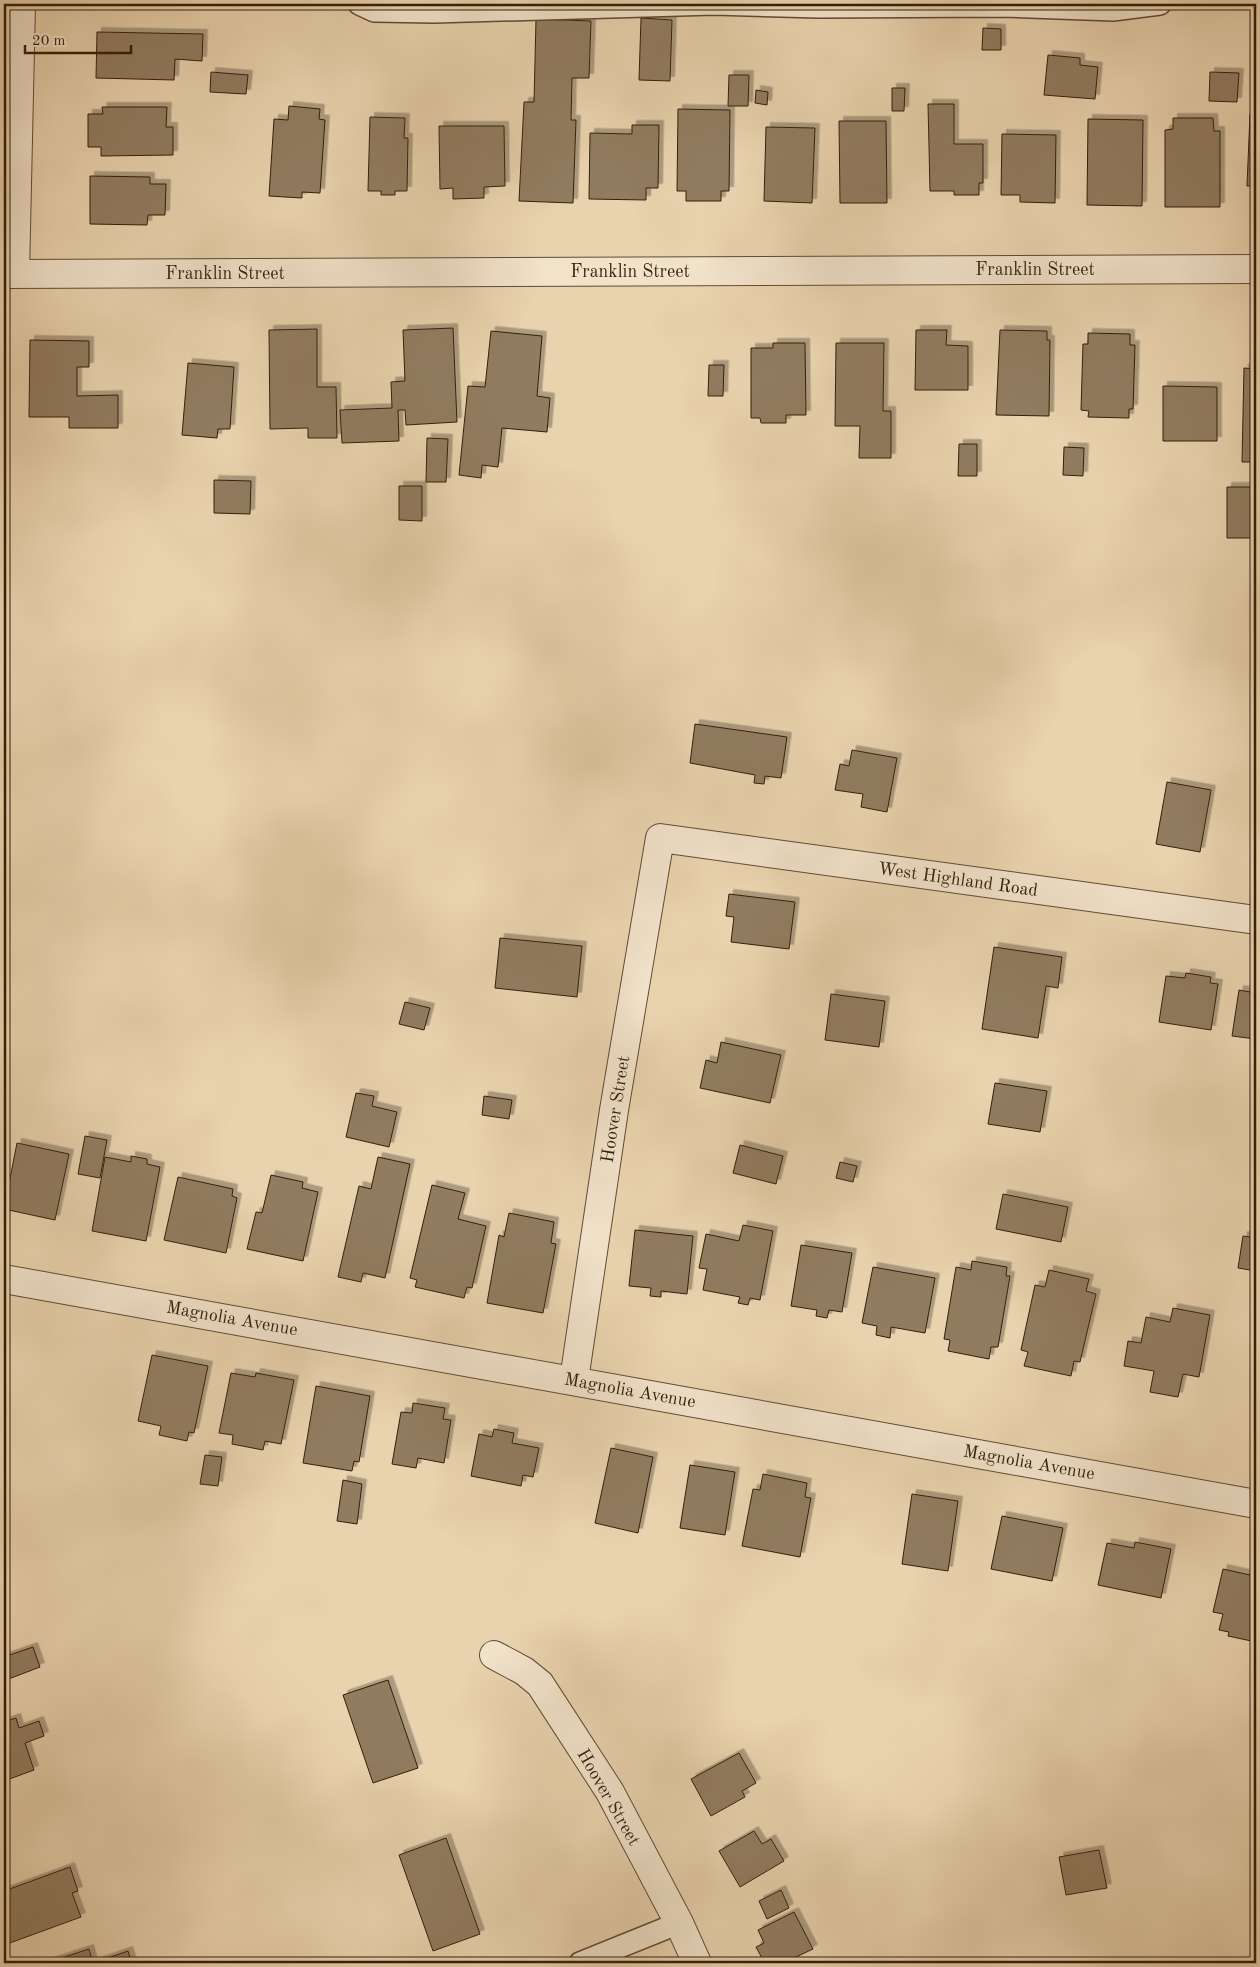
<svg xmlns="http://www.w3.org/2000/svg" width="1260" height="1967" font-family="'Old Standard TT',serif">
<defs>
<filter id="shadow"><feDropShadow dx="4.5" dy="-4.5" stdDeviation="0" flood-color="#0004"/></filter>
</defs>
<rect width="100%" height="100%" fill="#e9d3ae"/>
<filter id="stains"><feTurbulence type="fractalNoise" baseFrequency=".004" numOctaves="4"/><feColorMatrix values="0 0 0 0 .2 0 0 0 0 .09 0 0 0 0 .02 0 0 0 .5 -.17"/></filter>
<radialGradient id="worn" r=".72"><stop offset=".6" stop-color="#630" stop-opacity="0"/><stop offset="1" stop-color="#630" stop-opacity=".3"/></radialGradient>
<path fill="#917c60" stroke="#321e0b" filter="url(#shadow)" d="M93 4H175V5Z
M641 18 672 20 670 81 639 80Z
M536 19 591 21 589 78H572L571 120H576L573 203 519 201 524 102H534Z
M983 28 1001 29V50H982Z
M97 32 203 34 202 61 175 59 174 80 96 78Z
M1048 55 1080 58V65L1098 67 1095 99 1044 95Z
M211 72 248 75 246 94 210 92Z
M1210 72 1239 73 1237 102 1209 101Z
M729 75H749L748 106H728Z
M892 88H905L904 111H892Z
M756 90 768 92 767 105 755 103Z
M928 104H954V144H983V183H979V195H954V191H930Z
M289 106 320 109 319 119 325 120 320 193 302 192V198L269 196 274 119 288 120Z
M102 107H167L166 127H173V155L101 156V147H88V114H103Z
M678 109 730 110 729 191H721V201H686V191H677Z
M1250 114H1256V186H1247Z
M370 117 405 118 404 138H408L407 191H395V195H381V191H368Z
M1173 118H1213L1214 131H1220V207H1165V130L1173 129Z
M1088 119 1143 120 1142 206 1087 205Z
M839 121H886L887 203H840Z
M632 125H659L658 188H646V200L589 199 590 133 632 134Z
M439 126H504L505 186 484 187V198L453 199V188L440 189Z
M766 127 815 128 812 203 764 201Z
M1002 134 1056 135 1055 203 1020 202V195H1001Z
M90 176 150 177V184H166L165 215H148L147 225 90 224Z
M453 328 457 422 406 425 405 410H398L399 441 342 443 340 410 392 408 391 382 405 381 403 330Z
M317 329V387H336L337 438H308V428L270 429 269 330Z
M916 330H947L946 345 968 346V390H915Z
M1000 330 1047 331V340H1050L1049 416 996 415Z
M491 331 542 336 537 396 550 398 547 432 502 428 498 467 482 465 481 478 459 475 468 386 485 387Z
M1088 333 1130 334V345H1135L1133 409H1129V418L1088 417 1089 411 1081 410 1083 344H1088Z
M30 340 89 341V367H77V396L118 395V428H69V417H29Z
M773 343H805L806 415H786V423H761L760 418H751V348H773Z
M836 343H884L883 411H891V458H859L860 426H835Z
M188 363 234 367 230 429H218L217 438 182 435Z
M709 365H724L723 396H708Z
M1244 368 1256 369V462H1242Z
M1163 386 1217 387V441H1163Z
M427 438 448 439 446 482H426Z
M959 444H977V476H958Z
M1064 447 1084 448 1083 476 1063 475Z
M214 480 251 481 250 514 214 513Z
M399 486H422V521L399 520Z
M1227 487H1256V538H1227Z
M695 724 787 737 781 778 765 776 764 784 754 783 755 775 690 763Z
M852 750 897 758 887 812 861 807 863 794 835 790 840 764 849 766Z
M1167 782 1211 790 1200 852 1156 844Z
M729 894 795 902 789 949 731 942 734 917 726 916Z
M500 938 582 946 577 997 495 988Z
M994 947 1062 957 1058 988 1046 986 1038 1038 982 1029Z
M1186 973 1211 977 1210 983 1218 984 1211 1030 1159 1022 1166 976 1185 978Z
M1239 990 1256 993V1039L1232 1036Z
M831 994 885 1001 879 1047 825 1040Z
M405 1002 430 1008 424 1030 399 1024Z
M721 1042 781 1055 770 1103 700 1088 706 1060 717 1063Z
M995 1083 1047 1091 1040 1132 988 1124Z
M356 1093 374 1096 372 1106 397 1112 389 1147 346 1137Z
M484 1096 512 1100 509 1119 482 1115Z
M85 1136 107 1140 100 1178 78 1174Z
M17 1143 69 1154 55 1220 4 1209Z
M740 1145 783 1156 776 1184 733 1173Z
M131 1156 147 1159V1164L160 1167 146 1241 92 1231 105 1157 131 1162Z
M378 1157 410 1164 385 1278 363 1273 361 1282 338 1277 359 1186 371 1189Z
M840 1162 857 1166 853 1182 836 1178Z
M271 1175 303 1182 302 1188 318 1192 303 1261 247 1249 256 1212 262 1213Z
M178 1177 233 1189 232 1196 237 1198 226 1253 164 1240Z
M432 1185 465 1193 458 1219 486 1226 472 1288 467 1287 464 1298 415 1287 417 1280 410 1278Z
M1003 1194 1068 1207 1061 1242 996 1229Z
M509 1213 554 1222 551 1243 556 1244 543 1313 487 1303 499 1235 504 1237Z
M743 1225 773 1231 760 1300 750 1298 748 1305 738 1303 740 1297 703 1290 707 1269 699 1268 706 1234 739 1241Z
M635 1230 693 1236 687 1294 661 1291V1297L650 1296 651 1288 629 1286Z
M1243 1236 1256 1238V1271L1238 1268Z
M801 1245 852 1253 842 1312 829 1310 827 1318 816 1316 817 1310 791 1306Z
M972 1261 1007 1267 1006 1276H1010L998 1347H991L989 1359 948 1351 950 1340 944 1339 956 1267 971 1270Z
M873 1267 935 1278 925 1333 891 1327 890 1338 876 1335 877 1326 862 1323Z
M1049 1270 1089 1279 1086 1291 1096 1294 1080 1362 1074 1361 1071 1376 1024 1366 1028 1352 1021 1350 1035 1285 1045 1287Z
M1173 1308 1210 1315 1199 1377 1183 1374 1178 1397 1150 1392 1154 1371 1124 1366 1128 1341 1141 1343 1146 1317 1170 1322Z
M152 1355 208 1366 194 1433 189 1432 187 1441 159 1435 161 1426 138 1421Z
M231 1373 255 1377 256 1373 294 1380 281 1444 265 1441 263 1450 232 1444 233 1435 219 1433Z
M316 1386 370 1396 359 1462 354 1461 352 1471 303 1463Z
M413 1403 445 1408 443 1419 451 1420 444 1463 418 1458 416 1468 392 1464 401 1412 412 1413Z
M494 1429 514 1433 512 1443 539 1448 533 1477 523 1475 521 1486 471 1476 479 1434 492 1437Z
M611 1448 653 1457 638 1533 595 1523Z
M205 1455 222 1457 218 1486 200 1484Z
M690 1465 735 1472 725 1535 680 1528Z
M763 1474 807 1483 805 1497 811 1498 800 1557 742 1546 753 1489 760 1490Z
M343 1480 362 1484 357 1524 337 1521Z
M912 1494 958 1501 948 1571 902 1564Z
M1002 1516 1063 1528 1052 1581 991 1569Z
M1135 1542 1171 1549 1161 1598 1098 1585 1107 1543 1134 1548Z
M1252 1566 1256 1567V1642L1228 1636 1229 1632 1219 1630 1223 1614 1213 1612 1223 1569 1250 1575Z
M33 1647 40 1667 6 1680 4 1657Z
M388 1680 418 1768 373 1783 343 1695Z
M16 1718 19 1728 39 1721 44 1736 25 1743 34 1770 4 1781V1722Z
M739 1753 756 1783 742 1791 745 1797 711 1816 691 1779Z
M754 1831 762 1844 771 1839 784 1861 740 1887 719 1851Z
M446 1838 480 1934 433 1951 399 1855Z
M1099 1850 1107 1888 1066 1895 1059 1857Z
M70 1867 78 1891 72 1893 81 1917 7 1944 4 1935V1891Z
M781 1890 789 1908 767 1919 759 1901Z
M794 1912 813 1949 783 1963H775L772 1957 764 1962 756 1947 764 1943 758 1930Z
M89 1949 93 1963 128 1951 132 1963H46Z"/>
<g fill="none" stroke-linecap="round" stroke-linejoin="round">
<g stroke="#604b34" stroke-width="24">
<path id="service" d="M359 4 374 11 434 12 714 4 819 7 1004 6 1113 10 1160 4
M580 1963 679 1923"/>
</g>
<g stroke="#604b34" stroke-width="30">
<path id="minor" d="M4 274 1256 269
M15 274 21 4
M4 1279 1256 1504
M574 1380 614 1110 660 838 1256 920
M494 1655 524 1671 540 1684 610 1792 679 1923 697 1963"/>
</g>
<use href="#service" stroke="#f1e2ca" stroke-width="21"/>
<use href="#minor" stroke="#f1e2ca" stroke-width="28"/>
</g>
<g text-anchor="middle" stroke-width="4.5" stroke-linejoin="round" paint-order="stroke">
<g font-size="18" fill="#321e0b" stroke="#f1e2ca">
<text x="1035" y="275">Franklin Street</text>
<text x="630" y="277">Franklin Street</text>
<text x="225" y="279">Franklin Street</text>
<text transform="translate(958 879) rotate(8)" y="6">West Highland Road</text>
<text transform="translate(615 1109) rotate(-81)" y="6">Hoover Street</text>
<text transform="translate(232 1318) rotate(10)" y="6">Magnolia Avenue</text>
<text transform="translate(630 1390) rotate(10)" y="6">Magnolia Avenue</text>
<text transform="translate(1029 1462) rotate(10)" y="6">Magnolia Avenue</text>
<text transform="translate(609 1797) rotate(60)" y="6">Hoover Street</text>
</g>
</g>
<rect width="1260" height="1967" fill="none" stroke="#e9d3ae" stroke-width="20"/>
<rect x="5" y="5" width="1250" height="1957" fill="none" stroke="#321e0b" stroke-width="2.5"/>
<rect x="10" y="10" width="1240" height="1947" fill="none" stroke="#321e0b"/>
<path d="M25 45v8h106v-8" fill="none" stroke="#321e0b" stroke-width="2.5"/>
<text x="32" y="45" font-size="15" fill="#321e0b" stroke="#f1e2ca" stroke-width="4" paint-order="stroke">20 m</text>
<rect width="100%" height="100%" filter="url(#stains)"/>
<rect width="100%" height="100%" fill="url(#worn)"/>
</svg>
